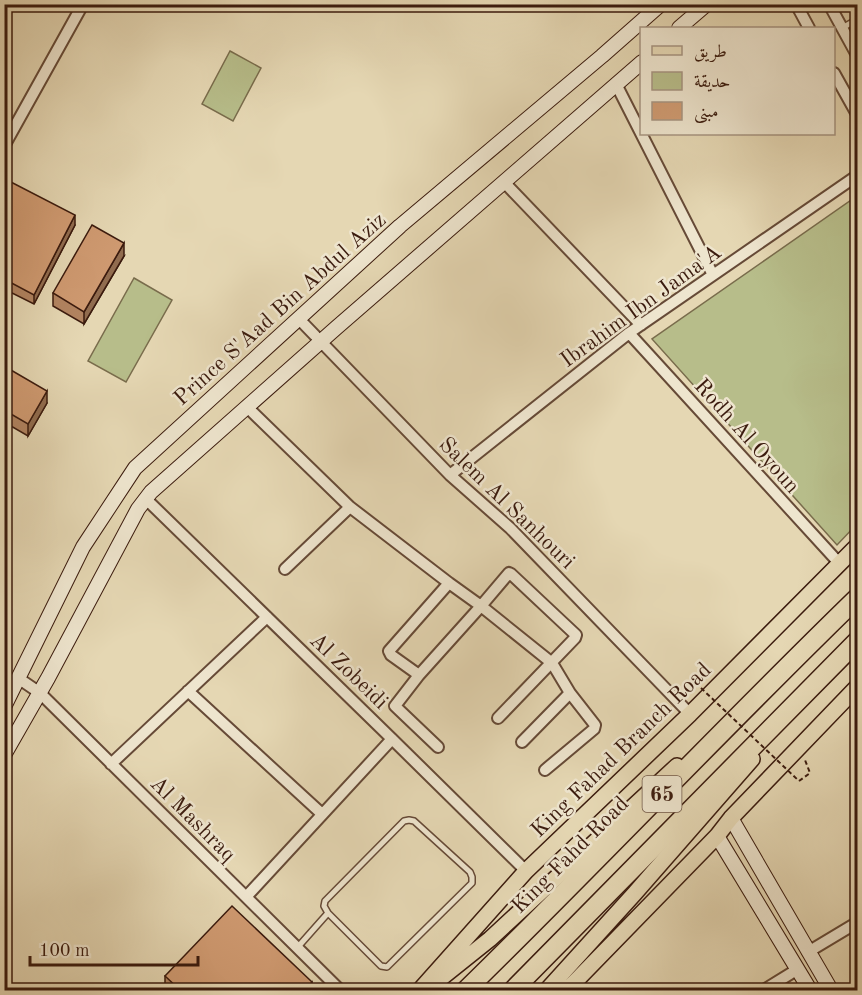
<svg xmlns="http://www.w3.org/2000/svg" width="862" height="995" font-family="'Old Standard TT',Amiri,serif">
<rect width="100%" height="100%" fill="#e5d7b3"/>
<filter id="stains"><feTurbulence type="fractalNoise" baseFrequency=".00333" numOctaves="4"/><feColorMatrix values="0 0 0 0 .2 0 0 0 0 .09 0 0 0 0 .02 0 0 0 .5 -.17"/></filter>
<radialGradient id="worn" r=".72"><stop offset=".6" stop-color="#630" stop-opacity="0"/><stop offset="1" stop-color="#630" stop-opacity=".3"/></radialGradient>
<path fill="#b7bd8a" stroke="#796c4c" stroke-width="1.5" d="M230 51 261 68 233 121 202 104Z
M857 196V524L837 545 652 339Z
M134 278 172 300 126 382 88 361Z"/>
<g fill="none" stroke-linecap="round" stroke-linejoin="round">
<g stroke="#664a37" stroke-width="8">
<path id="lane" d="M831 9 840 4
M842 28 858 19
M297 948 328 913 324 906 325 901 404 821 409 820 414 821 470 872 472 877V883L387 967 381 966 328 913"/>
</g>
<g stroke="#664a37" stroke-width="14">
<path id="street" d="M796 4 809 28
M829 4 858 57
M834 73 858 116
M616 84 713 275
M4 146 83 4
M504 182 641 325
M299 319 450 475 510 528 690 714
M629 333 839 563
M247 407 350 507 449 583
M450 475 629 333 858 175
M146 499 392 739 526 871
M285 569 350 507
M419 675 395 706 438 747
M18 678 40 693 340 990
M188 691 322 814
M498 718 575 638 576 635 511 574 509 573 481 606 449 583 389 651 391 655 419 675 481 606 552 663 570 693 595 725 594 729 545 770
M522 742 570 693
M111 764 267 617
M246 897 392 739
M808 952 858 922
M764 990 798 969"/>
</g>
<g stroke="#3b1b0e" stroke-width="16">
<path id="secondary" d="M679 28 707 4
M4 707 83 547 135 468 400 226 602 56 661 4
M4 755 48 678 138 509 151 492 336 328 642 62
M731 818 831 990
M717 836 810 990"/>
</g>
<g stroke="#3b1b0e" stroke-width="18">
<path id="primary" d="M440 979 490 939 677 766
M420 990 526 871 690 714 858 545
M547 990 635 893 752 759
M567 990 717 836 731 818 858 686"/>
</g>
<g stroke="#3b1b0e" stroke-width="21">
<path id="highway" d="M466 990C598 861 725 726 858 597
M513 990 858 640"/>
</g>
<path stroke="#3b1b0e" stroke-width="2" stroke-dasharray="4.5 3" stroke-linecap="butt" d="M799 781 810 773 805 760"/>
<use href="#lane" stroke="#eee5ce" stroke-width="5"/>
<use href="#street" stroke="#eee5ce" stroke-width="10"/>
<use href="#secondary" stroke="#eee5ce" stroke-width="14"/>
<use href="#primary" stroke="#e5d7b3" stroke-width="15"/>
<use href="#highway" stroke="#e5d7b3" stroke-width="18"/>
<path stroke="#3b1b0e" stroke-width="2" stroke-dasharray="4.5 3" stroke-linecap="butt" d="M701 688 799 781"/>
</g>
<path fill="#b28461" stroke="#3b1b0e" stroke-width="1.5" d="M4 4H16L6 23 4 22Z
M4 185 75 225 34 304 4 289Z
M124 256 84 324 53 306V293Z
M4 366 47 403 28 436 4 422Z
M165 976 312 990H167L165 989Z"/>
<path fill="#916c4f" stroke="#3b1b0e" stroke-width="1.5" d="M9 4H16L6 23V10Z
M75 215V225L34 304V295Z
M124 243V256L84 324V312Z
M47 391V403L28 436V424Z
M312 982V990H304Z"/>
<path fill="#cf9a71" stroke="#3b1b0e" stroke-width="1.5" d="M4 4H9L6 10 4 9Z
M7 180 75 215 34 295 4 279V185Z
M92 225 124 243 84 312 53 293Z
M4 366 47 391 28 424 4 410Z
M232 906 312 982 304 990H180L165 976Z"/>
<g text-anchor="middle" stroke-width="5" stroke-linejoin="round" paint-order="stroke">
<rect fill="#eee5ce" stroke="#715848" stroke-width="1.5" x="642.5" y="776" width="39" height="36" rx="4.5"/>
<g font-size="21" font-weight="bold" fill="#3b1b0e">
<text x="662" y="801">65</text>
</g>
<g font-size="22" fill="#3b1b0e" stroke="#eee5ce">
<text transform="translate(640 305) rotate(-36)" y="8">Ibrahim Ibn Jama'A</text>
<text transform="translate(279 308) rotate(-42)" y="8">Prince S'Aad Bin Abdul Aziz</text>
<text transform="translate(748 435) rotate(48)" y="8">Rodh Al Oyoun</text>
<text transform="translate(508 502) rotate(44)" y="8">Salem Al Sanhouri</text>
<text transform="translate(350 670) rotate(44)" y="8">Al Zobeidi</text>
<text transform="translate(620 749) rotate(-44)" y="8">King Fahad Branch Road</text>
<text transform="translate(194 818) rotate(45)" y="8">Al Mashraq</text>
<text transform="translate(569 854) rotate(-45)" y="8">King Fahd Road</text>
</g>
</g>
<rect width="862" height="995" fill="none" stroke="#e5d7b3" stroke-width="24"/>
<rect x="6" y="6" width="850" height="983" fill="none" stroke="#3b1b0e" stroke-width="3"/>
<rect x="12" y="12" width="838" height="971" fill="none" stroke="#3b1b0e" stroke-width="1.5"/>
<rect x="640" y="27" width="195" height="108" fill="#eee5ce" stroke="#a69481" stroke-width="1.5"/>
<rect x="652" y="46" width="30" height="9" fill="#e5d7b3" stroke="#a69481" stroke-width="1.5"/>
<text x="694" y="57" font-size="18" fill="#3b1b0e">طريق</text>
<rect x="652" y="72" width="30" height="18" fill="#b7bd8a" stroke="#a69481" stroke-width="1.5"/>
<text x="694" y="87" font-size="18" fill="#3b1b0e">حديقة</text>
<rect x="652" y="102" width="30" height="18" fill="#cf9a71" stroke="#a69481" stroke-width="1.5"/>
<text x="694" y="117" font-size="18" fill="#3b1b0e">مبنى</text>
<path d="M30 956v9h168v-9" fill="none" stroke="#3b1b0e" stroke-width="3"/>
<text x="39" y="956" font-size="18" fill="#3b1b0e" stroke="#eee5ce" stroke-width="4.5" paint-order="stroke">100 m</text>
<rect width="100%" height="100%" filter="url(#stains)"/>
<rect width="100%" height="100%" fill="url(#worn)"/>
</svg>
